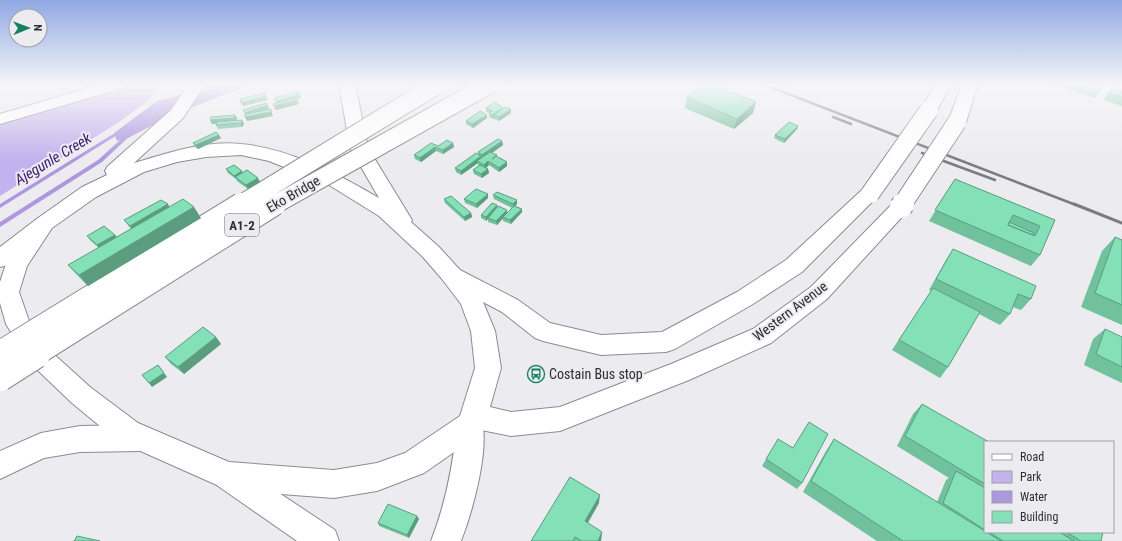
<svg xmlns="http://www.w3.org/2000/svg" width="1122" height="541" font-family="'Roboto Condensed',sans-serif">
<rect width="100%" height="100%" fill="#ecebf0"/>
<path fill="#c4b2ee" d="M136 84H161L149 100 119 122 0 196V120Z"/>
<path fill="#ad97df" d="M206 84H251L168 117 130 137 117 141 114 133 157 101 173 97Z"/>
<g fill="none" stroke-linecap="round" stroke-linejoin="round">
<path fill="#ad97df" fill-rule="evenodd" d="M118 131H120L122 132 0 208V204Z
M128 133H132V134L102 162 0 227V222L98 160Z"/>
<g stroke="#8d8b90" stroke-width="2">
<path id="street" d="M101 84H128L126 87 0 124V114Z"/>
</g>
<g stroke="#8d8b90" stroke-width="2">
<path id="secondary" d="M470 413 480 416C492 443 472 513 461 541H431C446 503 453 465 457 425L460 416Z
M228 462 238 466 335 530 339 541H297L218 486 214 476 218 466Z"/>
</g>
<g stroke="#8d8b90" stroke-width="2">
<path id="primary" d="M189 84H205L183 118 134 163C168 153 206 140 241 144 288 148 339 174 379 198L350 148 339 84H355L368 148 412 220 411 222 439 247 460 270 518 300 550 323 601 335 662 332 737 292 786 260 863 189 870 188 877 189 880 194 802 272 753 304 675 349 666 352 601 355 543 341 535 338 502 312 483 302 495 331 501 368 490 407 511 412 560 407 671 364 753 329 811 287 894 202 901 200 908 202 911 207 827 299 771 343 689 380 560 431 511 436 481 430 480 434 424 473 377 491 334 498 228 490 118 441 72 403 29 362 6 324 0 303V282L6 264 38 218 82 187 107 175 105 171 107 167 171 110ZM241 155 269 161 329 185 379 216 423 257 442 279 461 304 471 331 475 368 460 416 405 453 377 463 334 470 229 462 138 423 90 387 47 348 29 321 19 292 27 266 52 228 96 197 144 172 177 162 206 157Z
M935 84H951L935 114 929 115 923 114 921 110Z
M962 84H978L966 122 963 126 957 127 951 126 948 122Z"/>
</g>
<g stroke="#8d8b90" stroke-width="2">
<path id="highway" d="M45 216 52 218 55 223 52 228 8 265 0 267V247L38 218Z
M139 425 149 429 153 438 149 447 139 451 80 452 44 458 0 479V451L41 433 80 426Z"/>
</g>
<use href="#street" fill="#fff" fill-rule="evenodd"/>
<use href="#secondary" fill="#fff" fill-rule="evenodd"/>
<use href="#primary" fill="#fff" fill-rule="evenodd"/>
<use href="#highway" fill="#fff" fill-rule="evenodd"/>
<path stroke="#7c7b7e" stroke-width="2.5" d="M762 84 1076 205
M833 117 851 124
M922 153 995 180"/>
<path stroke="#7c7b7e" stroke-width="3" d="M1074 204 1122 223"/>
<g stroke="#8d8b90" stroke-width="20" stroke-linecap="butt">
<path id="primary-bridge-far1" d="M870 194 929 110
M902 205 957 122"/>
</g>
<g stroke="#8d8b90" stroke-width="24" stroke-linecap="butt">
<path id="primary-bridge" d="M901 207 903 204"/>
</g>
<g stroke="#8d8b90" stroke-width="20" stroke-linecap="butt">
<path id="highway-bridge-far2" d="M240 205 438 84
M274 205 490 84"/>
</g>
<g stroke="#8d8b90" stroke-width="24" stroke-linecap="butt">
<path id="highway-bridge-far1" d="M0 352 241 204
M35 355 275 204"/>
</g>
<g stroke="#8d8b90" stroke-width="30" stroke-linecap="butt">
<path id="highway-bridge" d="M0 377 36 354"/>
</g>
<use href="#primary-bridge-far1" stroke="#fff" stroke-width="18"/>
<use href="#primary-bridge" stroke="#fff" stroke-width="22"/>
<use href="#highway-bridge-far2" stroke="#fff" stroke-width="18"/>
<use href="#highway-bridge-far1" stroke="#fff" stroke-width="22"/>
<use href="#highway-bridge" stroke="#fff" stroke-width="28"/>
</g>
<path fill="#72c19d" d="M771 84H787L783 89Z
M1049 84H1063L1060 88Z
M1066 84H1103L1100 91 1095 98 1063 88Z
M1112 88 1122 91V106L1104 100 1106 95Z
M687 97 756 102 753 113 734 129 685 108Z
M486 108 503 109 511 113 499 121 494 119V118L493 119 489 117V113L486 112Z
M235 115 237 118 236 120H242L244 124 242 127 218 129 216 125V124H212L210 120Z
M487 115V118L473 128 466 124V121Z
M798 126 797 129 784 143 774 138 775 135Z
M219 135 221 138 198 149 195 147 193 143Z
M502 141 503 145 492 153 497 157 507 162V166L499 172 489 165 486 168 488 169 489 173 482 178 474 174 473 170 479 166 478 165V163L461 175 456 172 455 168 478 154V152Z
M453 143 454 147 443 154 436 151 421 162 415 159 414 155 438 146Z
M226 169 242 173 260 182 248 189 237 181 236 179 228 173Z
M955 179 1055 220 1040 255 1031 266 929 221Z
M488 194V198L477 208 465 203 464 199Z
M493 195 517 200V204L515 206 522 209V212L511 224 503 221V218L497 225 488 222V219L486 221 481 218V215L497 205V207L507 213 512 208 494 199Z
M444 199 471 213 472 217 465 221 445 203Z
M169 207 201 218 88 286 78 276 68 265 99 248 90 240 87 236 115 235 117 237 131 229 124 220Z
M1115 237 1122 240V325L1081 307 1102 251Z
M953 249 1031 299 1021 310 1013 307 1010 314 1000 325 979 314 948 367 940 378 892 350 931 291 929 290 946 260Z
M1105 329 1122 337V383L1084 365 1093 339Z
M216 337 221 344 184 374 171 364 165 357Z
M922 404 985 442V532H1103L1101 541H877L803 492 826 451 834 439 937 502 946 480 949 478 897 446 913 414Z
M778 439 793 448 802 483 797 489 762 466Z
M599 503 588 523 602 532 601 541H531Z
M417 516 419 519 409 538 379 526 378 523Z"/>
<path fill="#5c9d80" d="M784 84H787L783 89Z
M300 94 301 98 277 105 276 102Z
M266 96 268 100 243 106 241 103Z
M297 100 299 104 276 110 274 106Z
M756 102 753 113 734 129 737 119Z
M268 105 269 109 246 116 245 113Z
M503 108V112L494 115V118L493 119 492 115Z
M271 109 272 113 273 116 247 121 245 117Z
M511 109V113L499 121V117Z
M235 115 237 118 236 122 212 124 210 120Z
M487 115V118L473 128 472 124Z
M242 120 244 124 242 127 241 123Z
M798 126 797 129 784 143 785 139Z
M219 135 221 138 198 149 196 145Z
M502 141 503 145 483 159 482 155Z
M453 143 454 147 443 154V150Z
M435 147 436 151 421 162 420 158Z
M481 156 482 160 477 161 478 163 461 175V171Z
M488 161 489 165 485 169 484 165Z
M507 162V166L499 172V168Z
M488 169 489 173 482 178 481 174Z
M242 171 244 175 235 178 234 176Z
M258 178 260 182 248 189 246 185Z
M488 194V198L477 208 476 204Z
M517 200V204L513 208V204Z
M168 204 170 208 133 230 130 226Z
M497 205V209L488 218V219L486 221V217Z
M194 207 201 218 88 286 79 275Z
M522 209V212L511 224 510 220Z
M507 210V214L497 225 496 221Z
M471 213 472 217 465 221 464 217Z
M115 235 118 239 100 249 97 245Z
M216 337 221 344 184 374 178 367Z
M158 365 167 377 152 387 149 383Z
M600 495 599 503 584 529 585 521Z
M417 516 419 519 409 538 407 535Z
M602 532 601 541H598Z"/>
<path fill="#84e0b7" stroke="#5c9d80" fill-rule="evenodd" d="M703 84H713L756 102 737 119 687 97Z
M1079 84H1103L1100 91Z
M1112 88 1122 91V97L1109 93Z
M298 91 300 94 276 102 274 98Z
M265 93 266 96 241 103 240 99Z
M296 98 297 100 274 106 273 104Z
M495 102 503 108 492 115 489 113 492 111 486 108Z
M266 103 268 105 245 113 243 110Z
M505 107 511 109 499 117 494 115Z
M271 109V112L245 117V114Z
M480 111 487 115 472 124 466 121Z
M235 115 234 118 210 120 211 117Z
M242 120 241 123 216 125 217 122Z
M789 122 798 126 785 139 775 135Z
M216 132 219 135 196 145 193 143Z
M498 139 502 141 482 155 478 152Z
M447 140 453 143 443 150 435 147 420 158 414 155 431 143 438 146Z
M490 152 497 155 492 159 496 156 507 162 499 168 488 161 484 165 477 161Z
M476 153 481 156 461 171 455 168Z
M234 165 242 171 234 176 226 169Z
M480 165 488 169 481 174 473 170Z
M247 170 258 178 246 185 235 177Z
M955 179 1055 220 1040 255 935 210ZM1013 215 1040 226 1035 236 1008 225Z
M476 189 488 194 476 204 464 199Z
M497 192 517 200 513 204 493 195Z
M451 196 471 213 464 217 444 199Z
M183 199 194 207 79 275 68 265Z
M161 200 168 204 130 226 124 220Z
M492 203 497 205 486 217 481 215Z
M498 206 507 210 496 221 488 218Z
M514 206 522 209 510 220 503 217Z
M1009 222 1034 233 1033 235 1008 225Z
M104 226 115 235 97 245 87 236Z
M1115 237 1122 240V305L1095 293Z
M953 249 1036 286 1031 299 1018 294 1010 314 936 279Z
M933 288 980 312 948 367 899 340Z
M203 327 216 337 178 367 165 357Z
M1105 329 1122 337V367L1096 354Z
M158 365 164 373 149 383 142 375Z
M922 404 989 442H985V484L905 436Z
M809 422 828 434 802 483 766 459 778 439 793 448Z
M834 439 985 531V532H986L1001 541H903L811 481Z
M956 471 985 488V530L943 503Z
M570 477 600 495 585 521 602 532 598 541H582L575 537 573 541H531Z
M388 504 417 516 407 535 378 523Z
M989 532H1059L1074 541H1003Z
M1066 532H1103L1101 541H1081Z
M77 536 100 541H74Z"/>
<linearGradient id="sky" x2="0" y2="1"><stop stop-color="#90a8e4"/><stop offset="0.53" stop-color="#f6f6f8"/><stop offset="1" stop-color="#f6f6f8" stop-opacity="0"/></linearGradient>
<rect width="1122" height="160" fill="url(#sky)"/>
<defs>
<g id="bus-ring" transform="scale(0.9)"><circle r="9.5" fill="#ecebf0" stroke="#16815d" stroke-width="1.5"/><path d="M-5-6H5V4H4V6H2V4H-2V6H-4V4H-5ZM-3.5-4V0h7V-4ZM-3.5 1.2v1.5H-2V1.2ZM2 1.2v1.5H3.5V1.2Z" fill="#16815d"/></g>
</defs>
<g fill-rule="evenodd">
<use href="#bus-ring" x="536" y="374"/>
</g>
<g text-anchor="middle" stroke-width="4" stroke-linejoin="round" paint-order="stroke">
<rect fill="#ecebf0" stroke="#67676a" stroke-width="1" x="225" y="214" width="34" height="22" rx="3"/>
<g font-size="13" font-weight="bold" fill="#2e2e30">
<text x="242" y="230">A1-2</text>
</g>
<g font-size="14" fill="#2e2e30" stroke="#ecebf0">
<text transform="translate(293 194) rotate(-30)" y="5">Eko Bridge</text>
<text transform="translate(790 311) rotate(-37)" y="5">Western Avenue</text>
</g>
<g font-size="14" fill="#2e2e30" stroke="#ecebf0" text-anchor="start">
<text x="549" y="379">Costain Bus stop</text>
</g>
<g font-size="15" font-style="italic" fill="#3e1a6f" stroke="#ecebf0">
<text transform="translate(53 159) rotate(-31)" y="5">Ajegunle Creek</text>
</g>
</g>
<rect x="984" y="441" width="130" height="92" fill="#ecebf0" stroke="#a09fa3"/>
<rect x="992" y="454" width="20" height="6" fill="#ffffff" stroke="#a09fa3"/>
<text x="1020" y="461" font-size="12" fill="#2e2e30">Road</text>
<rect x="992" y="471" width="20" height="12" fill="#c4b2ee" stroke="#a09fa3"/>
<text x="1020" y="481" font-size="12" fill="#2e2e30">Park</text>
<rect x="992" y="491" width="20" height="12" fill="#ad97df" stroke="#a09fa3"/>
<text x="1020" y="501" font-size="12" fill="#2e2e30">Water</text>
<rect x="992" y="511" width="20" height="12" fill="#84e0b7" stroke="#a09fa3"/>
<text x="1020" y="521" font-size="12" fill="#2e2e30">Building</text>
<g transform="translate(28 28) rotate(89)"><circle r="19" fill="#ecebf0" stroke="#a09fa3"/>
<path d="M0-3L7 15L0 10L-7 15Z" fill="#16815d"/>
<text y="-6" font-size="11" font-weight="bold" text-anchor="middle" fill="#2e2e30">N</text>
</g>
</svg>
